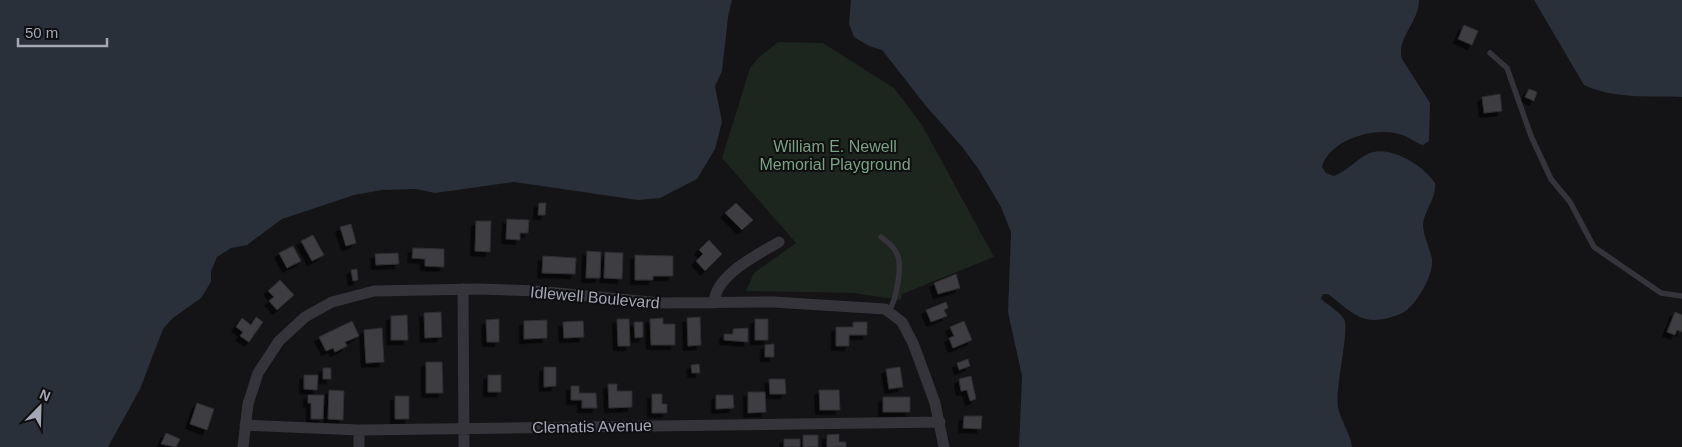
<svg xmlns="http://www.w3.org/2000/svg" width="1682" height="447" font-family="Helvetica,sans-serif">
<defs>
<filter id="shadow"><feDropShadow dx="-4.5" dy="4.5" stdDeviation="0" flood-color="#0009"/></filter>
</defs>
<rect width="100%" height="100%" fill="#141315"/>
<path fill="#1d251f" d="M778 42 823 43 894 88 922 125 994 257 902 294 901 300 853 293 746 291 754 273 796 243 722 158 750 68 758 58Z"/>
<path fill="#293039" d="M0 0H732L728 17 722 71 715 86 722 122 715 149 697 179 660 198 638 200 514 182 435 193 415 189 382 190 354 195 282 219 247 245 231 248 217 257 211 271V282L201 298 173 318 163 329 140 389 108 447H0Z
M851 0H1419C1419 23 1396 38 1402 59L1430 103 1429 141 1423 145C1416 143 1412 139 1405 136 1380 125 1330 138 1322 167L1326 173 1334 176C1348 171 1357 158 1370 153 1391 145 1424 166 1435 183 1437 199 1423 211 1423 226 1424 238 1430 248 1432 259 1434 275 1418 301 1407 310 1398 317 1377 322 1366 319 1353 316 1339 302 1328 294H1323L1321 299C1328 305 1340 312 1344 319 1350 330 1335 386 1338 407 1341 421 1350 433 1352 447H1019L1022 376 1008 312 1011 232 1001 207 979 170 963 148 926 106 882 50 869 46 854 37 849 24Z
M1534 0H1682V97C1649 96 1614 99 1584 85Z"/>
<path fill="#3e3d42" stroke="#2e2d31" filter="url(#shadow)" d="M1464 25 1478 31 1472 45 1458 39Z
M1529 89 1537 92 1534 101 1525 97Z
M1500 94 1502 111 1484 113 1482 97Z
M539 203H546L545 215H538Z
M736 203 753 220 742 230 725 213Z
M507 219 529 220 528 233H520V240L506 239Z
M476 221H491L490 252 475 251Z
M351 224 356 243 346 246 340 227Z
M313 235 324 255 312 261 301 241Z
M709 240 722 254 705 271 696 261 703 254 699 250Z
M293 246 301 261 287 268 279 253Z
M413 248 444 249V267L425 266V259L412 258Z
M587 251 601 252 600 278H586Z
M605 252 623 253 622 279 604 278Z
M398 253 399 264 376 265 375 254Z
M635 255 673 256V276H653V280H635Z
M543 256 576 258 575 274 542 273Z
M357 269 358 280 353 281 351 270Z
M956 274 960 288 938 294 934 283Z
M280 280 294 295 277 310 269 301 274 297 268 291Z
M946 302 948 308 944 310 947 316 931 322 926 310Z
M441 312 442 337 425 338 424 313Z
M1675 312 1682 315V332L1677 330 1675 335 1667 332Z
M407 315 408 340H391V316Z
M256 317 263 322 249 342 240 336 243 332 236 327 242 318 251 325Z
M700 317 701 345 688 346 687 318Z
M663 318V324H675V345H651L650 319Z
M499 319V342H487L486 320Z
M617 319H629L630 346H618Z
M755 319H768V340H755Z
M547 320V338L524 339V321Z
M352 321 359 336 345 342 347 346 335 352 333 348 326 351 319 337Z
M583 321 584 337 564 338 563 322Z
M964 321 972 340 953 348 949 338 954 336 950 327Z
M634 322H643V337L635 338Z
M853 322H867V335H849V346H836V327H853Z
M382 328 384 362 366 363 364 330Z
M748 328V342L724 340V334H733V329Z
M774 344V357H765V345Z
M968 359 970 366 959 370 957 363Z
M426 362H442L443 393H426Z
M699 364 700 373H692L691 365Z
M544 367H556V386L544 387Z
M900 367 903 387 889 389 886 369Z
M323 368H331V379H323Z
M304 375H318L317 390 304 389Z
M488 375H501V392H488Z
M971 376 976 399 970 401 967 390 961 391 959 379Z
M769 379H785L786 394H770Z
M608 384H617V391H632V407L609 408Z
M571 386H579V393H596L597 408H582V400H571Z
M329 390 344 391 343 420 328 419Z
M819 390H839L840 410H820Z
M748 392H765L766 412 748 413Z
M652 394H662V404H667V413H652Z
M308 395H324L323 419H311V403H308Z
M716 395H733L734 408 716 409Z
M395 396H409V419H395Z
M883 397H910V412H883Z
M197 403 214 409 207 430 190 424Z
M964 416H982L981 429 963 428Z
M166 433 180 439 176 447 161 444Z
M839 434V442H846V447H827V435Z
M803 435H818V447H803Z
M784 439H800V447H784Z"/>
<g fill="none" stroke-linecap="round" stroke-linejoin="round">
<path stroke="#34343a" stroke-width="5.5" d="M1490 53 1507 68 1531 136 1551 179 1570 202 1594 247 1661 293 1682 296
M881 237C887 242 894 246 897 254 903 266 896 300 889 311"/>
<path stroke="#34343a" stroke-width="11" d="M463 289 464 447
M714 303C715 275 757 255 779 242
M245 425 359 430 940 422
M243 447 248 404 258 373 279 341 305 317 332 302 374 291 479 289 537 291 660 303 774 302 885 309 902 322 913 343 935 403 944 447
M359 447V430"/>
</g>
<g text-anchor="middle" stroke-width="4" stroke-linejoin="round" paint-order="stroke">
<g font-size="16" fill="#7ba283" stroke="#0f0e10">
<text x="835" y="152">William E. Newell<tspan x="835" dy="18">Memorial Playground</tspan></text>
</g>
<g font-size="16" fill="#a4a7b6" stroke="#0f0e10">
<text transform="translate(595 297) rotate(5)" y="6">Idlewell Boulevard</text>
<text transform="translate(592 426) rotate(-1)" y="6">Clematis Avenue</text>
</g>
</g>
<g transform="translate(40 407) rotate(23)" stroke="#0f0e10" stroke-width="4" paint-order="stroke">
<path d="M0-4L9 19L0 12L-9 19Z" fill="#a4a7b6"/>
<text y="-8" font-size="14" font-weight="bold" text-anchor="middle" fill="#a4a7b6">N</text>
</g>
<path d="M18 38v8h89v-8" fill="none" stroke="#a4a7b6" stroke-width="2.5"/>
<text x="25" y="38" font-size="15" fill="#a4a7b6" stroke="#0f0e10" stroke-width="4" paint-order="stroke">50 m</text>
</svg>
